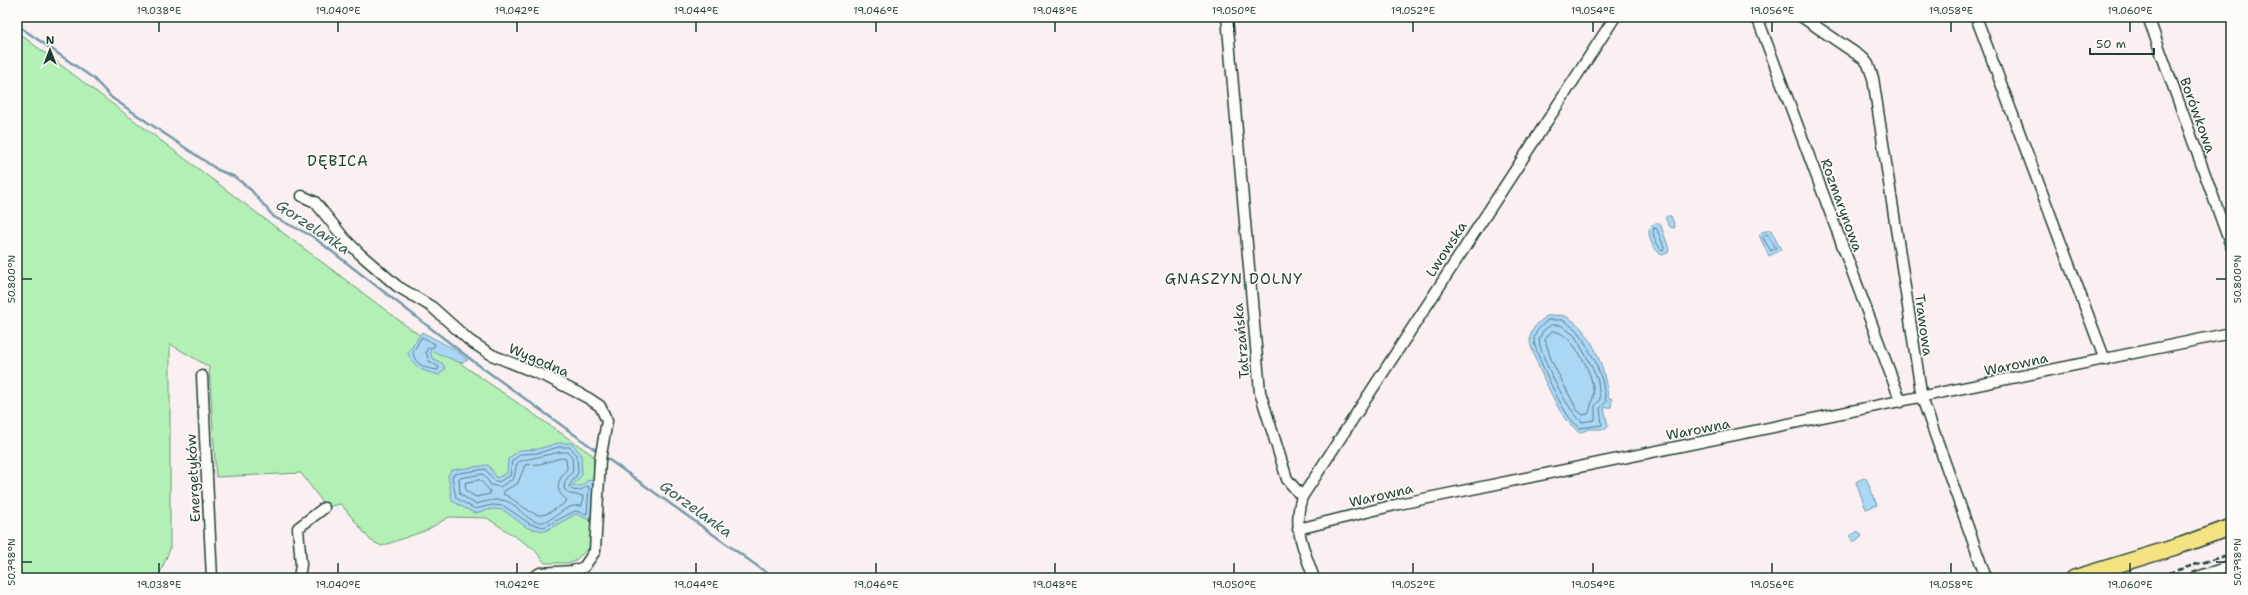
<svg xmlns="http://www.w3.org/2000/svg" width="2248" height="595" font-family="'Shantell Sans',sans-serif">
<rect width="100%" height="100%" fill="#fbf0f1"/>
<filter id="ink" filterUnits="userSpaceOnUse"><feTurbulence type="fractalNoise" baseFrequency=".025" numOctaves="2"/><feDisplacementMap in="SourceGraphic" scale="8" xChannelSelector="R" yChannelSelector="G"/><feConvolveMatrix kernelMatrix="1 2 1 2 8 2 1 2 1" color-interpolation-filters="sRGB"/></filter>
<g filter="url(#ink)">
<path fill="#b2f0b6" stroke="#689675" d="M17 32 408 327 594 456 591 546 572 563H545L534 549 487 518 449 517 427 530 382 546 371 541 341 504 326 507 301 473 216 477 209 367 170 344V549L158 578H17Z"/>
<path fill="#abd7f7" stroke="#7399a9" d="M1667 216H1671L1675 226 1674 228 1670 227 1665 218Z
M1655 223H1660L1669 249 1668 253 1662 255C1654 251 1648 238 1649 229Z
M1771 230 1781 250 1769 256 1759 235 1762 232Z
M1547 316C1552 316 1560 314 1565 316 1593 329 1605 370 1608 397L1612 399 1611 407 1604 408 1608 426 1606 429H1589L1579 433C1575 428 1570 424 1566 420 1558 410 1528 349 1530 338 1531 328 1539 322 1547 316Z
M422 332 454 349 468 360 461 363 430 350 432 358 443 364 445 369 439 375C424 371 414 369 408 353Z
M558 443H572L581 454 582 475 572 486H581L588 480 594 481 592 521 576 514 545 531 528 528 503 510 493 509 474 513 452 501 448 475 452 470 488 465 497 478 507 473 508 459 520 450 538 449Z
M1864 478H1866L1877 505 1866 509 1856 483 1857 481Z
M1858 531 1862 536 1857 541 1853 542 1850 536Z"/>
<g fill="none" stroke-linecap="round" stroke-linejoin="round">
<path stroke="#577b82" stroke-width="1" d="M1654 228 1657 229 1664 248 1663 250 1660 249C1657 243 1651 235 1654 228Z
M1767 234 1776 248 1771 251 1763 238Z
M1548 320H1563L1579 332 1595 361 1602 380 1606 402 1600 408 1602 425 1580 428C1577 425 1572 421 1569 417 1562 409 1533 350 1534 339 1535 331 1542 325 1548 320Z
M1551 325H1561L1575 336 1590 363 1598 381 1600 399 1595 406V420L1582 422C1568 411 1540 357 1539 339L1543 331Z
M1552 331C1572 330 1597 379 1593 397 1593 399 1589 413 1588 414L1583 415 1577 410 1552 362 1545 340Z
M422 337 435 344 434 347 428 348 426 352 429 361 439 367 438 370C426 369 415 365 413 353Z
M559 447H570L577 455 578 473 569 486C572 493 582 491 587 486L589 487 587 514 575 511 544 527 530 524 504 506 492 505 475 509 456 498 452 477 454 474 485 469 494 480 498 482 510 476 512 461 521 454 538 453Z
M560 452H568L572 457 573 471 565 481 564 489 570 494 583 496 582 506C565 503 557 519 543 522 527 524 519 505 506 501 495 498 486 502 475 504L460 494 459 478 483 474 491 485 500 487 513 479C516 474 515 468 517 463 519 460 553 454 560 452Z
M561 458 566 459 567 469C558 480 553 490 567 500L566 502C560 506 548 515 541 515 531 516 514 498 503 494L504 491 518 483 525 465 540 464Z
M480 480 490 491V494L476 497 466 491 465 483Z"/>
<path stroke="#7399a9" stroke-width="2.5" d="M17 25 93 78 112 98 218 170 235 177 251 190 274 217 312 236 473 361 597 451
M605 457 774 578"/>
<g stroke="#1f3d34" stroke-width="13">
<path id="minor" d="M1227 17 1260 392 1287 479 1302 497
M1757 17 1901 402
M1802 17 1864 59 1868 64 1873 78 1922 398 1986 578
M1976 17 2105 360
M2148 17 2231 246
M302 196 315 202 344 238 360 254 397 286 432 307 470 341 492 355 549 378 588 398 600 406 607 421 600 460 595 551 584 567 573 571 540 573 532 578
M202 376 212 578
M1298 529 1399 504 2231 333
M299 578 301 565 298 528 324 508
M1314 578C1304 550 1292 526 1302 497L1615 17
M2194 578 2231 566"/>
</g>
<g stroke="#1f3d34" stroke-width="18">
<path id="primary" d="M2074 578 2182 545 2231 527"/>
</g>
<use href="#minor" stroke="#fdfcf7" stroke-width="10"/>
<use href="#primary" stroke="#f4e382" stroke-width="15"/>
<path stroke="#1f3d34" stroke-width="2.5" stroke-dasharray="6 3" stroke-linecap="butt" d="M2151 578 2231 554"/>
</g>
</g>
<path fill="none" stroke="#1f3d34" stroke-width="1.5" d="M159 22V32M338 22V32M517 22V32M696 22V32M876 22V32M1055 22V32M1234 22V32M1413 22V32M1593 22V32M1772 22V32M1951 22V32M2130 22V32M22 279H32M2216 279H2226M22 562H32M2216 562H2226M159 563V573M338 563V573M517 563V573M696 563V573M876 563V573M1055 563V573M1234 563V573M1413 563V573M1593 563V573M1772 563V573M1951 563V573M2130 563V573"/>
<g text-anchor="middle" stroke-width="3" stroke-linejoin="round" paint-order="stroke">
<g font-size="14" fill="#1f3d34" stroke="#fdfcf7">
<text transform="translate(2198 115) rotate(70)" y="5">Borówkowa</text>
<text transform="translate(1842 205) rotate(70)" y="5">Rozmarynowa</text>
<text transform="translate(1446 249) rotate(-57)" y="5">Lwowska</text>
<text transform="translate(1924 325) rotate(82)" y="5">Trawowa</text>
<text transform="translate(1241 341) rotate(-95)" y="5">Tatrzańska</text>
<text transform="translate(539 360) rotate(23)" y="5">Wygodna</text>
<text transform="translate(2016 364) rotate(-12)" y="5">Warowna</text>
<text transform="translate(1698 429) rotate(-11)" y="5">Warowna</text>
<text transform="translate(193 478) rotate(-93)" y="5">Energetyków</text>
<text transform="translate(1381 495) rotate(-13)" y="5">Warowna</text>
</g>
<g font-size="15" letter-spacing="1" fill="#1f3d34" stroke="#fdfcf7">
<text x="338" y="166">DĘBICA</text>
<text x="1234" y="284">GNASZYN DOLNY</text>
</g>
<g font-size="15" font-style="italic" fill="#3b5c5b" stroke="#fdfcf7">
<text transform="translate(313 227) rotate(34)" y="5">Gorzelanka</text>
<text transform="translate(696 509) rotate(36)" y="5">Gorzelanka</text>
</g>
</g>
<rect width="2248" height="595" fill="none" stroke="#fdfcf7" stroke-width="44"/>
<g transform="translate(50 50)" stroke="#fdfcf7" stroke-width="3" paint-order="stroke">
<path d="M0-3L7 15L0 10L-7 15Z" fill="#1f3d34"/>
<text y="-6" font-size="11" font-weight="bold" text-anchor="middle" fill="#1f3d34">N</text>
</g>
<path d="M2090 48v6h64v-6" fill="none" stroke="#1f3d34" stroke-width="2"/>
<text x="2096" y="48" font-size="12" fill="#1f3d34" stroke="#fdfcf7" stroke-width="3" paint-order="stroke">50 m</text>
<rect x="22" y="22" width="2204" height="551" fill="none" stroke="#1f3d34" stroke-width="1.5"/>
<g font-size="10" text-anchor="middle" fill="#1f3d34">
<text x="159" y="14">19.038°E</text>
<text x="338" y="14">19.040°E</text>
<text x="517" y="14">19.042°E</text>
<text x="696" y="14">19.044°E</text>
<text x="876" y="14">19.046°E</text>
<text x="1055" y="14">19.048°E</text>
<text x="1234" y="14">19.050°E</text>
<text x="1413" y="14">19.052°E</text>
<text x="1593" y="14">19.054°E</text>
<text x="1772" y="14">19.056°E</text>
<text x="1951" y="14">19.058°E</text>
<text x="2130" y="14">19.060°E</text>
<text transform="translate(11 279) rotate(-90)" y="4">50.800°N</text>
<text transform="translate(2237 279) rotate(-90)" y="4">50.800°N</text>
<text transform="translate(11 562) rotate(-90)" y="4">50.798°N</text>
<text transform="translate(2237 562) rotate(-90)" y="4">50.798°N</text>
<text x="159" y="588">19.038°E</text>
<text x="338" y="588">19.040°E</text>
<text x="517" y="588">19.042°E</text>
<text x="696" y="588">19.044°E</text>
<text x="876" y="588">19.046°E</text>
<text x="1055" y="588">19.048°E</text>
<text x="1234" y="588">19.050°E</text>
<text x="1413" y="588">19.052°E</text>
<text x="1593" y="588">19.054°E</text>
<text x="1772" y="588">19.056°E</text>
<text x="1951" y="588">19.058°E</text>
<text x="2130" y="588">19.060°E</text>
</g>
</svg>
